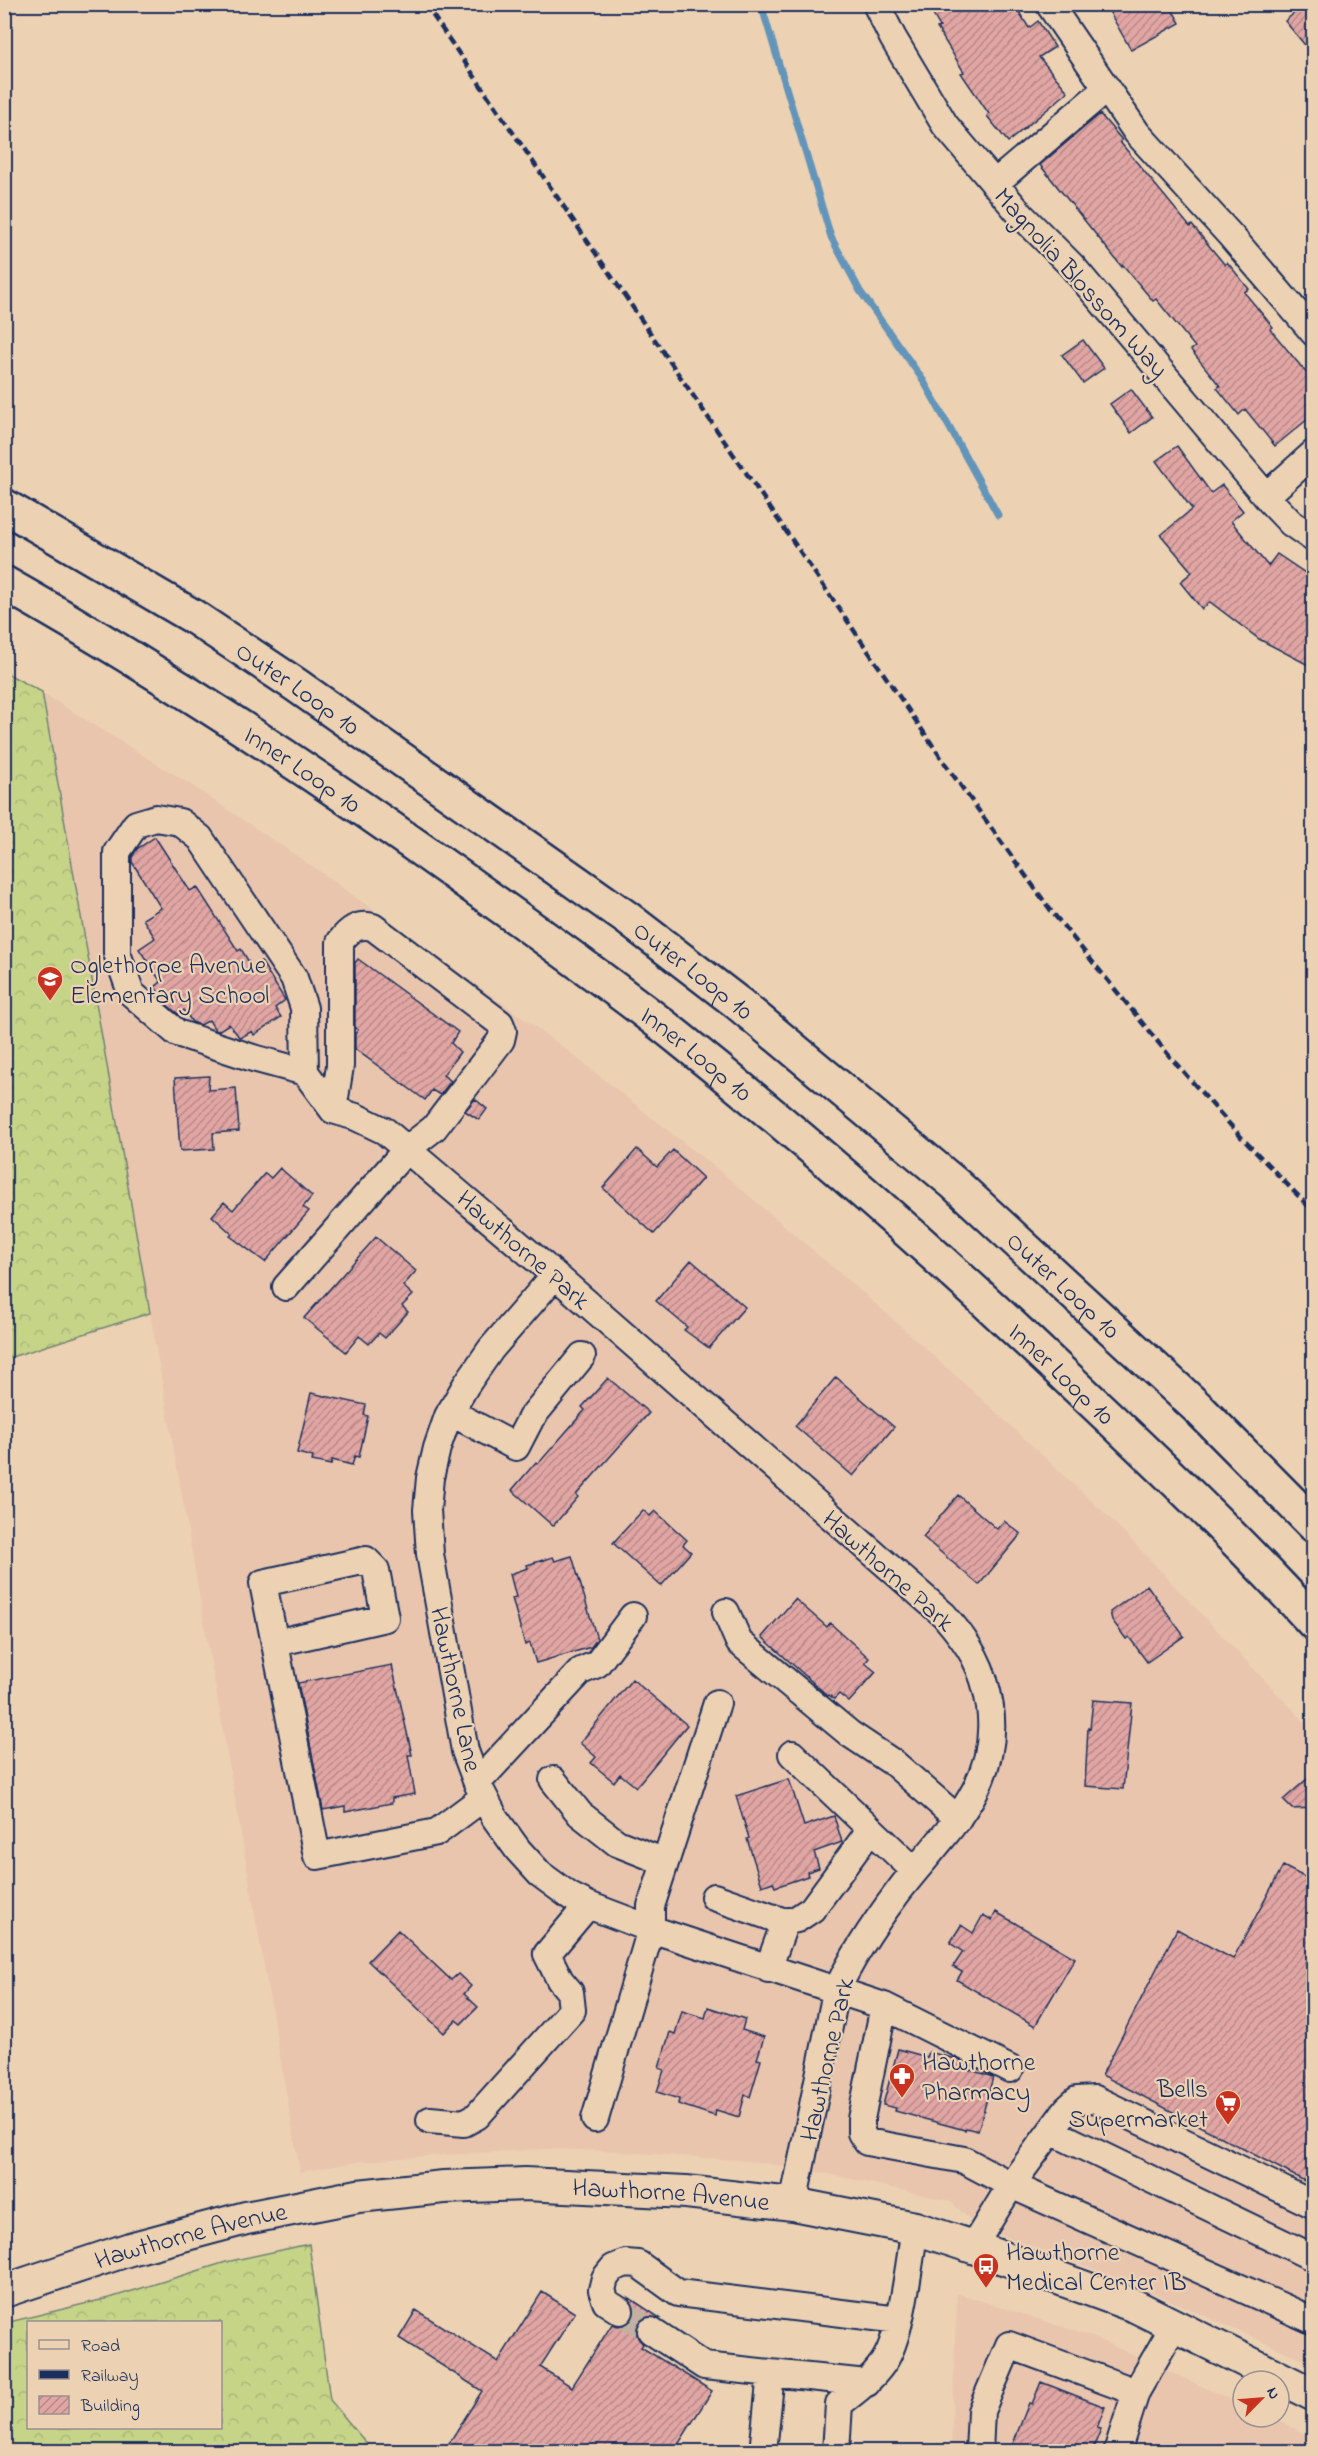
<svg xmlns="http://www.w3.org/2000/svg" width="1318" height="2456" font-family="'Indie Flower',sans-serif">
<defs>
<pattern id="forest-crowns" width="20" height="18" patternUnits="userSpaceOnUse" patternTransform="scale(1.5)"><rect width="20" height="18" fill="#c6d488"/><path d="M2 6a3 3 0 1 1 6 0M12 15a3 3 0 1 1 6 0" fill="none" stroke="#aab678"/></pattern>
<pattern id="building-hatch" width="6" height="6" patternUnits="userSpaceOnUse" patternTransform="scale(1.5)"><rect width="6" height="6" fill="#e1a6a3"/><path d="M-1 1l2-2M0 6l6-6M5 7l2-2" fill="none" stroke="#b68888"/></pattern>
</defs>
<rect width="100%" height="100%" fill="#ecd2b3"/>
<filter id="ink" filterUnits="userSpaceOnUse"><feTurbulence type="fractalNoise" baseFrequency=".0167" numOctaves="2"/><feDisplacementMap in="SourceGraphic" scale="12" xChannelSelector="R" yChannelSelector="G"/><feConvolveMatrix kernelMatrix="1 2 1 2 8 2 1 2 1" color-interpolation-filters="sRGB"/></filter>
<g filter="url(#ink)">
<path fill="#e9c5ae" d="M5 670 188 783 318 870 563 1047 726 1176 877 1305 998 1414 1114 1522 1313 1731V2364L1126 2281 977 2226 950 2201 833 2175 758 2162 613 2151 547 2149 414 2157 357 2162 300 2172 150 1313 5 1359Z
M957 2293 1091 2336 1243 2405V2417H1271L1280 2421 1314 2439 1313 2452H951Z"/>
<path fill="url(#forest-crowns)" stroke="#708273" stroke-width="1.5" fill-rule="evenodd" d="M4 672 42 692 150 1313 5 1359Z
M309 2244 330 2400 373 2451H5V2323L113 2297 226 2262ZM28 2322H220V2428H28Z"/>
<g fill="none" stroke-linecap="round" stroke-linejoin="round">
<path stroke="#6494b9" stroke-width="7" d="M761 4 831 237 860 291 923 380 998 515"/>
</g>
<path fill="url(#building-hatch)" stroke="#1b2f5e" stroke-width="1.5" d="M927 4H1014L1029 28 1038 21 1055 47 1039 57 1068 92 1008 142 987 116 989 114 961 73 964 72 937 28 940 27Z
M1105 4H1169L1180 23 1131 50Z
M1305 4H1314V56L1285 21Z
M1100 114 1122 140 1120 142 1190 227 1192 225 1225 265 1227 262 1249 289 1244 292 1273 327 1270 329 1314 382V414L1275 446 1245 409 1239 415 1217 388 1220 386 1191 350 1195 347 1156 299 1153 301 1123 265 1122 267 1040 165Z
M1083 340 1104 368 1083 383 1062 355Z
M1131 389 1152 417 1131 433 1110 404Z
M1177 446 1211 493 1222 485 1243 511 1231 521 1268 566 1277 554 1314 579V668L1259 639 1210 602 1202 609 1180 582 1192 572 1161 535 1192 509 1156 461Z
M155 837 190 891 197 887 238 951 241 949 252 967 261 961 285 1000 275 1008 281 1017 254 1035 252 1031 240 1038 229 1024 218 1031 215 1030 209 1020 201 1025 192 1022 184 1010 178 1014 166 1004 155 987 161 982 139 949 155 938 143 919 161 908 132 862V857L137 849Z
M358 959 458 1032 451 1043 460 1052 443 1075 451 1081 440 1095 432 1090 425 1100 355 1049V1034L358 1030 355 1028V963Z
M209 1076 208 1090 236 1088 239 1131 213 1133 214 1149 180 1151 175 1078Z
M475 1099 487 1109 479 1120 465 1111Z
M637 1149 657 1167 673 1150 703 1178 654 1234 603 1188Z
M280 1168 312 1196 303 1207 309 1211 265 1262 230 1236 232 1234 212 1216 224 1202 233 1210 265 1173 271 1178Z
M376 1237 416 1271 403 1286 413 1295 402 1306 408 1312 385 1338 379 1333 369 1344 359 1336 346 1352 304 1318Z
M691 1260 745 1307 709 1348 684 1330 687 1327 656 1301Z
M836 1377 894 1427 853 1476 795 1426Z
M608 1378 649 1413 576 1495 578 1497 553 1526 512 1490 536 1462 538 1464 585 1410 582 1407Z
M311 1393 366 1405 364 1415 368 1416 359 1457 355 1456 352 1465 332 1460 331 1465 312 1461 313 1457 297 1453Z
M958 1495 997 1529 1004 1521 1021 1534 979 1585 923 1537Z
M643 1510 650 1516 655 1511 687 1540 683 1545 691 1552 661 1586 613 1543Z
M572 1556 597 1639 591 1647 536 1663 530 1643 525 1645 512 1598 516 1597 510 1574 528 1568 527 1565 553 1557 555 1561Z
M1147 1585 1184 1636 1147 1662 1129 1637 1126 1639 1112 1620 1110 1612Z
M795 1599 827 1627 830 1623 869 1658 865 1663 876 1672 849 1702 839 1694 834 1699 829 1695 828 1696 762 1637Z
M392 1665 412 1755H408L415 1794 392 1798V1803L345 1812V1806L323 1810 298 1683Z
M632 1679 687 1725 636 1787 620 1774 614 1782 591 1763 596 1757 580 1743Z
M1093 1700 1132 1703 1123 1789 1085 1786 1088 1727 1090 1728Z
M1314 1773V1808L1292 1809 1283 1800Z
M789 1779 804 1826 834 1816 842 1842 814 1852 819 1868 807 1872 808 1876 775 1887 773 1882 762 1886 747 1839 749 1838 736 1796Z
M1283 1866 1314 1882V2186L1102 2075 1177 1929 1233 1959Z
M996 1912 1075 1958 1035 2026 957 1980 962 1972 953 1967 963 1952 950 1943 961 1925 973 1933 983 1915 992 1920Z
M398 1930 451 1980 458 1974 471 1986 464 1994 478 2007 461 2024 456 2020 444 2033 368 1961Z
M708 2007 745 2019 742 2030 764 2037 757 2059 761 2060 750 2097 745 2095 739 2117 716 2110 715 2116 678 2104 679 2099 657 2092 664 2070 659 2068 670 2032 675 2034 682 2011 705 2018Z
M898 2049 927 2057 929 2052 959 2060 965 2063 964 2068 993 2077 978 2131 966 2128 965 2130 895 2111 896 2108 883 2105Z
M542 2292 575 2313 540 2367 572 2387 612 2324 619 2326 626 2325 633 2319 635 2311 628 2297 660 2318 645 2317 638 2323 636 2331 638 2338 643 2344 641 2347 712 2391 674 2451H444L482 2391 399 2338 416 2310 498 2362Z
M1041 2382 1105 2407 1097 2428 1101 2429 1092 2451H1010L1029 2403 1032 2404Z"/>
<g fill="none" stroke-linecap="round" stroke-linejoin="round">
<path stroke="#c2b1a2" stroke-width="26" stroke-dasharray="26 13" stroke-linecap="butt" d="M620 2311 651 2331"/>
<g stroke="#1b2f5e" stroke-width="30">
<path id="minor" d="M876 4 893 38 945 125 1021 215 1072 266 1271 502 1291 523 1314 539
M1049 4 1137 133 1231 236 1314 333
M994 184 1107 88
M1266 496 1314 453
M305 1072 253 1058 177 1033 131 993 117 953V852L136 824 156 818 180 822 200 838 294 978 304 1008 305 1072 333 1110
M333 1110 356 1117 385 1131 555 1275 944 1615C970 1645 984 1667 990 1707 1001 1788 942 1834 898 1892 874 1924 852 1956 836 1992L793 2204
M555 1275 491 1349 466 1385 448 1416 437 1448 430 1478 427 1510 430 1554 465 1751 477 1783 495 1818 518 1850 540 1874 570 1896 588 1905 651 1929 884 2006 1010 2069
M286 1287 407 1149 434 1128 501 1040 503 1031 500 1023 373 927C358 923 349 930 340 942V1066L333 1110
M450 1412 516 1447 531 1418 582 1356
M726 1612 739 1642 850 1734 895 1764 958 1819
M275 1643 385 1618 376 1570 366 1560 263 1583 317 1856 437 1832 484 1797
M792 1754 915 1871
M553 1780 580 1814 617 1843 665 1862
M477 1783 581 1671 597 1664 633 1616
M714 1897 785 1922 797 1919 812 1909 871 1829
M768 1969 785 1922
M884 2006 861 2119V2133L867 2142 964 2160 1011 2185 1314 2321
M595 2119 651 1929V1906L717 1703
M430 2120 464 2123 477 2116 572 2010 570 1992 560 1980 547 1954 588 1905
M1051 2131 1314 2258
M973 2247 1011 2185 1067 2109 1077 2100 1095 2099 1314 2205
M620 2311 606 2302 602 2290 605 2278 613 2268 626 2263 638 2264 678 2293 899 2320
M651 2331 704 2366 867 2383
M763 2452 771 2373
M836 2452 839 2404C855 2392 871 2380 883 2363 902 2337 909 2262 915 2228
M979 2452 981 2411 1009 2345 1136 2392
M1117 2452 1136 2392 1174 2326"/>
</g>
<g stroke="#1b2f5e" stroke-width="36">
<g id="major">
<path id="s1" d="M4 2291 130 2249 246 2218 358 2196 444 2187 525 2184 686 2192 793 2204 915 2228 973 2247 1135 2306 1314 2395"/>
</g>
</g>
<g stroke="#1b2f5e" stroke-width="38">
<g id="highway">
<path id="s2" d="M4 506 194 617 296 685 627 918 739 1004 955 1184 1198 1408 1314 1525"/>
<path id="s3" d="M4 583C163 673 316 774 464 880 535 931 607 981 675 1035 809 1142 938 1255 1062 1373 1148 1454 1234 1535 1314 1623"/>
</g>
</g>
<use href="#minor" stroke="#ecd2b3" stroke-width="26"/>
<use href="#major" stroke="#ecd2b3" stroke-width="32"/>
<use href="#highway" stroke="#ecd2b3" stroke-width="33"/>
<path stroke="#1b2f5e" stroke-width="4.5" stroke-dasharray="9 4.5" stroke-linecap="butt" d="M425 4 953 775 1052 912 1171 1058 1242 1138 1314 1212"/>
</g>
</g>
<defs>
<g id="school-pin" transform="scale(1.35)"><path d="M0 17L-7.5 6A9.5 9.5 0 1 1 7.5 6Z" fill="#c8321e" stroke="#ecd2b3"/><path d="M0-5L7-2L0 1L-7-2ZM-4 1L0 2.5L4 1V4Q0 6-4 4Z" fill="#fff"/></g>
<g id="pharmacy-pin" transform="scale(1.35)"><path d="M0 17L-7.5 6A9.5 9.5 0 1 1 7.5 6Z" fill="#c8321e" stroke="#ecd2b3"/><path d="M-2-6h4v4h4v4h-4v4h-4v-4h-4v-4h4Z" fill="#fff"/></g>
<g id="supermarket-pin" transform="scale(1.35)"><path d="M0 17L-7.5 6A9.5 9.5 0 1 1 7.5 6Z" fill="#c8321e" stroke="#ecd2b3"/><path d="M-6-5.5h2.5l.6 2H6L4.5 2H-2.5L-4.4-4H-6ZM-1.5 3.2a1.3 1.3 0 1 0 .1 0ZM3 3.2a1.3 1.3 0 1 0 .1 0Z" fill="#fff"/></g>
<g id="bus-pin" transform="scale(1.35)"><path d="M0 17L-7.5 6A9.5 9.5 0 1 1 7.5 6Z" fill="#c8321e" stroke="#ecd2b3"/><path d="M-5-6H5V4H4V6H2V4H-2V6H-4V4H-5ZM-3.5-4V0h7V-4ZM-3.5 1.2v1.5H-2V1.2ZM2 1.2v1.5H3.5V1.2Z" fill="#fff"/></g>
</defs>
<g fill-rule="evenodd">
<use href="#school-pin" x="50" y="979"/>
<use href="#pharmacy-pin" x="902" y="2076"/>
<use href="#supermarket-pin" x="1228" y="2103"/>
<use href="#bus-pin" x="986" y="2266"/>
</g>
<g text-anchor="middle" stroke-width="4.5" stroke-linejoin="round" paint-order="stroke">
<g font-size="26" fill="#1b2f5e" stroke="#ecd2b3">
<text transform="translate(1082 282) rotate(48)" y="9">Magnolia Blossom Way</text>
<text dy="9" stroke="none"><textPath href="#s2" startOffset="346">Outer Loop 10</textPath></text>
<text dy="9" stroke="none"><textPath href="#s3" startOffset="352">Inner Loop 10</textPath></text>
<text dy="9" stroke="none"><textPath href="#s2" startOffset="832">Outer Loop 10</textPath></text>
<text dy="9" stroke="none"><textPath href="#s3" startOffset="838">Inner Loop 10</textPath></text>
<text transform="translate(524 1249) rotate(41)" y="9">Hawthorne Park</text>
<text dy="9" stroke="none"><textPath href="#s2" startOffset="1318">Outer Loop 10</textPath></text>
<text dy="9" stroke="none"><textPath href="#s3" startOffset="1324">Inner Loop 10</textPath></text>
<text transform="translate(889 1570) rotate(42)" y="9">Hawthorne Park</text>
<text transform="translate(457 1689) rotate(78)" y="9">Hawthorne Lane</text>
<text transform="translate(826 2059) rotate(-77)" y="9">Hawthorne Park</text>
<text dy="9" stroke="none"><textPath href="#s1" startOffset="681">Hawthorne Avenue</textPath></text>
<text dy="9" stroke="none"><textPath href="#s1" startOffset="195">Hawthorne Avenue</textPath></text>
</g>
<g font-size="26" fill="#1b2f5e" stroke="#ecd2b3" text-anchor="start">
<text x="70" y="973">Oglethorpe Avenue<tspan x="70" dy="30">Elementary School</tspan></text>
<text x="922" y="2070">Hawthorne<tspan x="922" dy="30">Pharmacy</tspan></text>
<text x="1208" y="2097" text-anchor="end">Bells<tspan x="1208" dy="30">Supermarket</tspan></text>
<text x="1006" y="2260">Hawthorne<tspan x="1006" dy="30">Medical Center IB</tspan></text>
</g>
</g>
<rect width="1318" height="2456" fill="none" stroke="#ecd2b3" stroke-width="24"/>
<rect x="12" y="12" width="1294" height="2432" fill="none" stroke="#1b2f5e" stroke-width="2" filter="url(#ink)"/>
<rect x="27" y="2321" width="195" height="108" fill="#ecd2b3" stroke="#989191" stroke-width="1.5"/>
<rect x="39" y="2340" width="30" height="9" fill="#ecd2b3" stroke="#989191" stroke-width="1.5"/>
<text x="81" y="2351" font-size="18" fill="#1b2f5e">Road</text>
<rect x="39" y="2370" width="30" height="9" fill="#1b2f5e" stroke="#989191" stroke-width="1.5"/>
<text x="81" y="2381" font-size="18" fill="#1b2f5e">Railway</text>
<rect x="39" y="2396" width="30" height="18" fill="url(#building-hatch)" stroke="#989191" stroke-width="1.5"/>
<text x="81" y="2411" font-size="18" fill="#1b2f5e">Building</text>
<g transform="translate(1261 2399) rotate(65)"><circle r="28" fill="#ecd2b3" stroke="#989191" stroke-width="1.5"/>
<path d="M0-4.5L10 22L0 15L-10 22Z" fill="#c8321e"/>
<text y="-9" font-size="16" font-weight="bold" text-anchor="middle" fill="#1b2f5e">N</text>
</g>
</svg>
